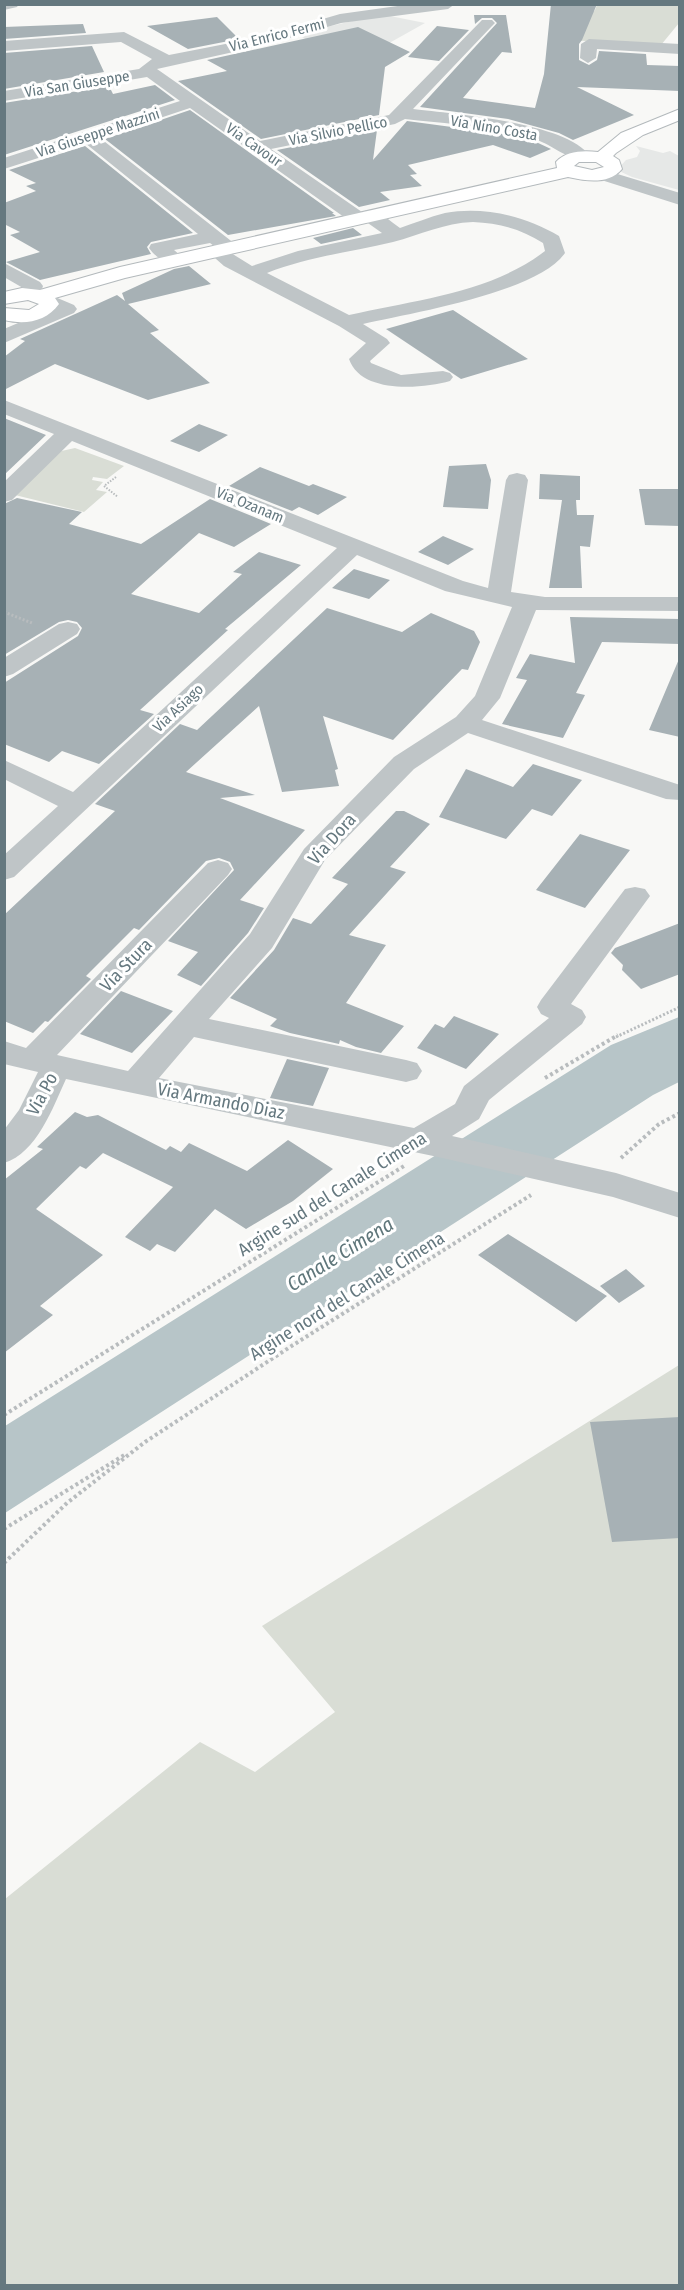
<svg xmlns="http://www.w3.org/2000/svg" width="684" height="2290" font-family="'Fira Sans Condensed',sans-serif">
<rect width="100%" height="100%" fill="#f8f8f6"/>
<path fill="#e6e8e7" d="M390 16 425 23 375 51 334 56 297 34 365 18Z
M636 146 663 153 670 151 679 156V190L632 177 617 170 626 160 637 157 640 151Z"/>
<path fill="#d9ddd5" d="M597 5H679V23L661 45 567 40 595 10Z
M75 448 124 466 107 479 93 477 92 480 103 482 96 490 107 492 84 512 15 495 57 452Z
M679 1365V2285L5 2286V1899L200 1742 255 1772 335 1712 262 1626Z"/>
<path fill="#b7c5c8" d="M679 1017V1082L653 1095 5 1513V1426L611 1045Z"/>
<path fill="#a7b1b5" d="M551 4H597L582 40 579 44V60L589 65 597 60 599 51 646 54 647 65 680 66V91L577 87 634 115 573 140 559 133 508 119 420 107 497 23 492 18H482L475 24 474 15H506L512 53 502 52 463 98 535 108 544 74Z
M217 17 239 39 188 49 147 26Z
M83 24 86 33 4 39V27Z
M437 26 469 30 439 61 408 57Z
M358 27 410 52 385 67 379 115 261 139 178 81 227 71 207 60Z
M92 46 104 72 4 89V53Z
M155 85 175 100 4 155V103L109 86 113 94Z
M190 110 334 213H332L336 216 228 235 105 139Z
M407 121 504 134 536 142 551 149 530 158 493 145 408 165 417 174 410 175 422 186 380 192 390 200 359 207 277 150 377 130 373 160Z
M85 146 193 233 151 242 147 247 151 254 40 280 6 262 40 252 10 235 20 232 4 224V203L36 191 26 186 36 183 9 170Z
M353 228 362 235 321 244 313 238Z
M189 266 211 284 128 304 159 330 150 333 210 383 148 400 55 364 4 390V357L25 341 20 339 117 295 125 301 122 293 174 269Z
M453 310 528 359 461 379 386 329Z
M4 418 46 435 4 475Z
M199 424 228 435 199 452 170 441Z
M486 464 491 480 488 509 443 507 449 466Z
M260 467 309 486 313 484 347 497 318 515 299 507 292 511 229 486Z
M540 474 580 476V500H576L577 515H594L590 547 580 546 582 588H549L562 500 539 499Z
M639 489H680V526L645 525Z
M17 498 82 512 69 524 141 544 210 499 271 524 234 547 199 533 131 594 199 613 242 574 233 572 259 552 301 565 225 629 228 630 140 710 154 714 99 764 62 751 49 762 4 744V683L78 636 82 628 77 622 68 620 59 622 4 655V504Z
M443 536 474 549 448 565 418 552Z
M354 569 390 580 369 599 332 588Z
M327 608 402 632 431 613 474 631 480 642 468 670 462 669 393 740 323 716 338 769 335 770 339 786 282 792 259 706 186 772 255 795 220 798 305 830 240 900 264 908 248 933 201 986 177 975 198 952 168 941 234 870 230 862 219 858 206 861 139 930 134 928 86 976 91 979 48 1022 45 1021 33 1033 4 1021V915L115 811 95 804 180 724 197 730Z
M570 617 680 619V644L602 642 576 693 585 695 563 738 502 724 527 680 516 678 530 654 575 663Z
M679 659H680V737L649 730Z
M533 764 582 780 552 816 532 809 506 839 439 817 466 769 513 787Z
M396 811H404L430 824 390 867 406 872 349 935 386 945 346 1003 404 1026 381 1053 356 1047 340 1040 339 1044 290 1033 270 1026 277 1019 230 998 274 950 293 918 311 924 348 884 332 878Z
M580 834 630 850 585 908 536 890Z
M680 923V974L641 989 622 970 623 965 611 953 615 948Z
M121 991 173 1011 132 1053 80 1034Z
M454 1016 499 1034 466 1069 417 1048 435 1024 444 1028Z
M287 1059 329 1068 313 1106 270 1098Z
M75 1112 87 1117 98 1115 166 1150 170 1146 181 1152 189 1143 247 1171 288 1140 333 1169 293 1201 246 1229 215 1209 175 1252 157 1244 150 1251 125 1237 173 1187 103 1153 86 1169 80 1166 36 1209 103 1255 40 1306 53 1315 4 1353V1180L43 1149 37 1147Z
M508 1234 569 1272 607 1296 576 1322 478 1255Z
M626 1269 645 1286 619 1303 600 1286Z
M680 1417V1538L612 1542 590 1422Z"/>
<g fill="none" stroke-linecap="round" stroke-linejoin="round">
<g stroke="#b3b9bc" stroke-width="2">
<path id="major" d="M680 109V120L643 135 616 153 613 156 619 160 622 169C609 185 586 181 568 177L125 278 55 298 59 304C46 322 25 325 4 320V308L29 310 39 304 28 300 4 304V292L22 288 40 290 120 267 557 168 556 162C565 151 584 150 598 152L621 133ZM579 162H596L604 167 592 170 574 166Z"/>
</g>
<path stroke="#b8bcbe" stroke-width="2" stroke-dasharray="1.5 1.5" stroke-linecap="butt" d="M116 477 104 486 118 497"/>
<path stroke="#b8bcbe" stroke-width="3" stroke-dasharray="2 2" stroke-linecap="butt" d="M4 612 32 623
M616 1037 680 1007"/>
<path stroke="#b8bcbe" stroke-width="4" stroke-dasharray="3 3" stroke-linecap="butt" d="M545 1078 618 1035
M621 1158 659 1124 680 1113
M4 1415 404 1166
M4 1529 126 1454
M4 1563 67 1503 145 1442 290 1347 531 1195"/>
<path fill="#bfc5c7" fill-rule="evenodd" d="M4 4H19L17 7 4 10Z
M412 4H455L448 9 341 23 269 44 157 69 260 141 389 115 482 20H492L495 23 492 26 413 109C453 114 566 122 590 156L587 160C573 163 552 145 537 140 495 126 449 124 405 119L395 124 271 149 362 212C376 206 388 220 400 228 415 223 429 217 445 213 484 206 525 216 559 236L565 253C537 293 411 313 363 324L387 339 390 343 370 361 371 363 401 375 443 371 450 373 453 377 450 381C421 389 361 394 349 359L366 343 339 326 224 266 207 251 214 246 210 243 174 250 186 260 183 264C170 267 156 258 149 248L151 244 198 234 85 143 4 169V158L180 101 147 77 4 101V91L139 69 152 59 121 42 4 51V41L124 32 169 55 261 37 340 14ZM190 108 351 222 358 224 365 221 382 233 298 251 252 266 231 253 237 248 235 244 100 138ZM473 222C499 223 521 229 543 243L545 251C491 293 414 300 349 315L267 273C307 257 351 252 393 242 420 235 444 223 473 222Z
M589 39 680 44V54L597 49 596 58 588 63 580 58 581 44Z
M601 169 680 193V205L595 178 592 174 595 170Z
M4 263 40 282 43 286 39 298H25L22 294 23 288 4 277Z
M48 294 74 305 77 309 74 313 4 343V329L51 309 38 300 41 296Z
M4 400 463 581 488 588 506 480 509 475 517 473 525 475 528 480 511 592 545 597H680V611L536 610 500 698 482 720 680 785V800L666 799 468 733 414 769 325 860 272 948 209 1019 406 1060 417 1063 422 1071 417 1079 406 1082 194 1037 159 1078 414 1128 455 1104 464 1086 549 1018 541 1014 537 1007 541 1000 625 889 635 887 645 889 650 896 571 1004 582 1010 586 1017 582 1024 489 1100 479 1119 452 1136 616 1173 680 1193V1218L613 1197 438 1157 66 1079C53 1107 37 1153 4 1163V1130L19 1110 38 1072 4 1064V1041L26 1048 208 863 218 860 228 863 232 869 228 875 57 1055 128 1071 250 934 304 849 394 757 456 717 475 696 512 607 445 591 357 555 14 877 4 880V855L58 806 4 779V760L73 792 337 548 72 441 12 500 4 502V482L54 434 4 414Z
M68 622 77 624 80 629 77 634 13 674 4 677V658L59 624Z"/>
<use href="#major" fill="#fff" fill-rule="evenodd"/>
</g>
<g text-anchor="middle" stroke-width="6" stroke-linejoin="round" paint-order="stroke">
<g font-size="15" fill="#65787f" stroke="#fff">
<text transform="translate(277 35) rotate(-14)" y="5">Via Enrico Fermi</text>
<text transform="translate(77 84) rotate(-9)" y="5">Via San Giuseppe</text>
<text transform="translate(494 128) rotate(10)" y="5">Via Nino Costa</text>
<text transform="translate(338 131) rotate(-11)" y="5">Via Silvio Pellico</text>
<text transform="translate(98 133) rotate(-18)" y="5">Via Giuseppe Mazzini</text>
<text transform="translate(254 145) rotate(35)" y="5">Via Cavour</text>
<text transform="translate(250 505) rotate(22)" y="5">Via Ozanam</text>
<text transform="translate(178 708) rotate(-43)" y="5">Via Asiago</text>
</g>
<g font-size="18" fill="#65787f" stroke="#fff">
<text transform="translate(332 839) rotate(-48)" y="6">Via Dora</text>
<text transform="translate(126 965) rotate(-46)" y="6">Via Stura</text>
<text transform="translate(42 1094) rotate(-62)" y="6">Via Po</text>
<text transform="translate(221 1101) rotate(11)" y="6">Via Armando Diaz</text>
<text transform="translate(332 1194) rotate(-32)" y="6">Argine sud del Canale Cimena</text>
<text transform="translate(347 1296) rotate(-32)" y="6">Argine nord del Canale Cimena</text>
</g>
<g font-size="20" font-style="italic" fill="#5f767a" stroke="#fff">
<text transform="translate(340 1254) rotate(-32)" y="7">Canale Cimena</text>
</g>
</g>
<rect width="684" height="2290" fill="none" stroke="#65787f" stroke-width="12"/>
</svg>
